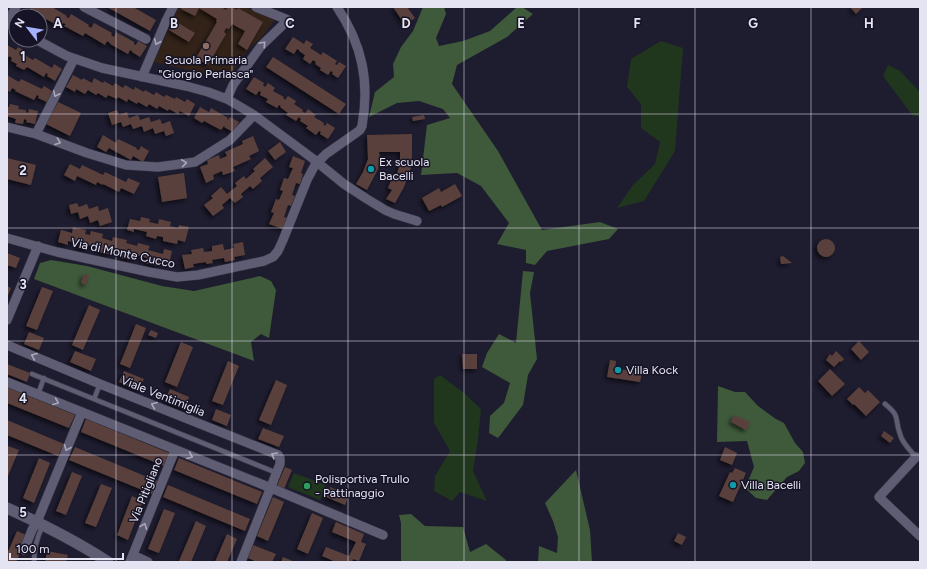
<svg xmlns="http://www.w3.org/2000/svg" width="927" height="569" font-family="Figtree,sans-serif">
<defs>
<filter id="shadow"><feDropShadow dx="-2.5" dy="2.5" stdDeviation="2" flood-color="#0009"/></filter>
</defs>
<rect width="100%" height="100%" fill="#1e1c2f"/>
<path fill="#322218" d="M179 7H245L272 17 275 19 274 21 261 38 255 43 244 55 227 81 213 77 209 75 154 62Z"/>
<path fill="#20371e" d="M661 41 683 48 675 151 644 201 617 208 633 185 655 164 660 142 641 128V104L627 87 631 59Z
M888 65 900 71 920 92V117L912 115 883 76Z
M440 375 464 393 481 409 478 440 473 471 487 501 460 492 452 501 434 491 435 476 450 451 434 423V379Z
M294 473 326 485 320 500 288 487Z"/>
<path fill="#3f593b" d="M423 7H444L446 14 436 38 439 46 463 41 490 31 517 7H522L533 14 507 37 457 65 452 84 498 151 542 230 600 222 618 229 609 239 547 251 535 265 526 263V250L497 244 509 223 481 186 457 173 421 175 427 125 450 118 443 109 419 101 397 103 369 117 375 92 394 77 393 64 401 47 413 31Z
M51 260 87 266 162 286 194 291 260 276 271 281 276 290 269 338 261 334 251 342 254 361 34 279 40 263Z
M523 271 534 272 530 293 537 359 528 375 523 405 498 438 489 433 490 416 504 403 510 383 482 367 487 353 499 334 516 343Z
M718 386 735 392H745L758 406 776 419 784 423 795 443 803 452 805 463 799 471 787 477 767 500 756 498 745 488 754 467 747 441 717 442Z
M576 470 590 530 592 562H538L539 546 557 553 558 537 553 521 545 503Z
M411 514 425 526 463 527 470 552 486 544 506 560V562H401V523L399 515Z"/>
<path fill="#5a413c" filter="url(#shadow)" d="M31 7H44L47 8 48 7H52L67 16 66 17 69 18 71 14 89 25 88 26 91 28 94 23 112 33 111 35 114 37 116 32 134 42V44L136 45 138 41 147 46 140 57 132 52V51L130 50 128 54 110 44V43L107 41 105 45 85 33 83 36 64 26 66 24 63 23 61 27 42 17 43 16 40 14 39 16H34L28 13Z
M107 7H133L156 20 150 31Z
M182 7H221L226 10 228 7H231L237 10 238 8 263 22 247 50 238 44 245 31 232 24 229 29 226 28 224 32 226 34 208 65 196 58 217 22 216 21 217 19 199 8 195 16 181 9Z
M393 7H407L415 18 405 25Z
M850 7H863L856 14Z
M175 21 195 33 189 42 169 30Z
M293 37 304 44 306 40 313 44 310 48 321 55 323 52 337 61 335 64 337 65 339 62 346 66 338 78 332 74 333 72 331 71 328 75 320 70 321 68 315 64 316 62 313 60 310 64 303 59 305 55 299 51V50L297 49 294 54 285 49Z
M7 45 16 50 18 47 25 51 23 54 33 60 35 58 52 68 54 64 62 69 55 81 47 76 48 74 46 73 44 77 27 67 24 70 16 66 17 64 11 61 12 58 9 56 7 59Z
M273 57 346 104 339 114 266 67Z
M7 75 19 82 21 79 42 89 44 86 52 91 47 102 38 98 39 96 37 95 34 100 15 91 16 90 12 88 10 92 7 90Z
M73 75 82 80 83 78 92 83 94 78 103 83 104 81 113 86 115 83 123 88 125 85 134 90 135 87 144 92 145 90 154 95 156 92 164 97 166 95 175 99 176 97 185 102 187 99 195 104 189 116 180 111 178 114 169 109 168 111 159 106 157 109 149 104 147 107 138 102 137 104 128 99 127 102 118 97 117 99 108 95 106 98 98 93 96 95 88 90 85 94 76 89 75 92 66 87Z
M254 77 264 83 263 85 265 87 268 83 275 88 273 91 284 97 283 98 285 100 288 96 296 101 294 104 303 110 302 111 305 113 308 109 316 115 314 117 324 123 323 124 325 126 327 123 335 128 328 139 320 134 321 132 319 131 316 135 306 128 308 126 300 121 301 119 299 117 296 121 286 115 288 113 280 107 281 106 279 105 277 108 266 102 268 99 260 95 261 92 259 91 256 95 246 89Z
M58 102 81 113 70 136 46 124Z
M10 104 19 106 18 109 26 110V112L28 113 29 109 38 111 35 124 26 122 27 120 24 119 23 124 15 123 16 119 7 116V107H9Z
M200 107 209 112 211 108 228 118 227 119 228 120 230 117 239 122 233 132 224 127 225 126H224L221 130 204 121 202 123 194 118Z
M117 110 119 115 127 112 129 118 138 115 140 120 149 117 151 122 160 119 162 124 170 121 174 133 166 136 164 131 155 134 153 128 144 132 142 126 133 129 131 124 123 127 121 122 112 125 108 113Z
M424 115 425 119 413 121 412 117Z
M412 134V157L411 168 404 187 395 203 386 199 392 190 388 188 394 173 397 174 400 163V152H379L380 158 378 169 367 190 356 184 363 172 368 159 367 135Z
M103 135 116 143 118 139 137 148 136 149 139 150 141 146 149 151 143 162 133 156 131 160 109 148 106 152 97 147Z
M253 136 259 151 249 156 251 159 233 167 235 171 223 175 222 171 213 175 214 179 206 183 200 167 208 164 207 160 219 155 220 159 227 156 225 152 243 144 242 141Z
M280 142 286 152 275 160 268 151Z
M293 156 305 161 301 173 303 174 300 184 296 183 292 195 295 196 291 206 288 205 284 217 287 218 283 229 269 224 274 213 271 212 276 199 279 200 283 191 280 190 284 178 288 179 293 168 289 167Z
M7 158 36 165 31 185 7 179Z
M265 158 273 167 260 178 262 181 253 189 250 186 241 194 243 197 235 203 230 198 222 205 224 208 213 216 204 205 213 198 211 196 221 187 227 194 237 186 235 183 244 176 246 179 255 171 253 169Z
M70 164 80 169 82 165 103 175 105 172 126 182 128 178 140 183 134 194 121 188 119 192 103 184V185L97 182 96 185 77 176 75 181 64 175Z
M184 173 187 198 162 202 158 177Z
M455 184 462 196 442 207 441 205 429 211 422 198 439 188 441 192Z
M77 203 79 207 87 204 89 209 98 206 99 211 108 208 112 222 100 226 98 220 90 223 88 216 80 219 78 212 71 214 69 205Z
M141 217 150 219 149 222 158 224 159 219 171 222 170 226 178 228 179 225 189 227 185 242 178 240 177 244 163 241V237L157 236 156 239 146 236 147 232 134 229V232L127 230 130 219 140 221Z
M73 227 86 230 85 234 90 235 91 231 103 234 102 238 112 241 113 237 127 240 126 243 137 246 138 243 150 246 148 250 163 254 164 249 172 251 169 264 159 261 158 266 146 263 147 258 133 254 132 260 121 258 122 253 110 250 109 254 98 252 99 247 88 245 87 250 78 248 79 243 68 241V245L58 242 61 230 72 233Z
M817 248a9 9 0 1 1 18 0a9 9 0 1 1-18 0Z
M243 242 245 255 234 257 235 260 225 262 224 258 212 260 213 263 206 264V262L193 264 194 267 185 269 182 255 192 254 191 250 203 248 204 252 212 251V246L223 244 224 250 234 248 233 244Z
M7 253 20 258 16 268 7 265Z
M783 256 792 263 781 264 780 257Z
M84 274 89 275 86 285 81 283Z
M7 286 11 288 7 298Z
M42 287 53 291 37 330 26 326Z
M89 305 100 310 83 350 72 345Z
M136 324 146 328 130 368 120 364Z
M151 330 158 333 156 338 148 335Z
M29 332 44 338 39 350 24 344Z
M859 341 869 352 861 360 851 349Z
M181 342 193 347 177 387 165 382Z
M75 351 96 359 91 371 70 362Z
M836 351 844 359 841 362 840 361 834 367 826 360 830 354 832 356Z
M462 354H477V369H463Z
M610 360 616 361 615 368 642 373 640 382 607 377Z
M228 361 239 366 223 405 212 401Z
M7 364 30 373 27 382 7 374Z
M830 369 845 384 832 396 818 381Z
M124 371 144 379 139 390 119 382Z
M276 380 287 385 271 425 259 420Z
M7 387 75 415 69 428 7 403Z
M859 387 865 393 868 390 880 402 866 416 854 404 853 405 847 399Z
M170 389 189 397 185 409 165 401Z
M216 409 231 415 227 426 212 420Z
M734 415 750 422 746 430 731 422Z
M86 419 169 453 164 466 81 432Z
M7 420 64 444 58 456 7 435Z
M263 428 284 436 279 447 258 439Z
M884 431 894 438 890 443 881 436Z
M8 446 19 450 7 478V448Z
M75 447 157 481 152 494 69 460Z
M725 447 737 453 732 465 720 460Z
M39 458 50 463 34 503 23 498Z
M179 458 262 492 257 504 174 470Z
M285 467 292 470 284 489 277 486Z
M735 468 746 473 733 502 719 496 730 472 732 473Z
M72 472 82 476 66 515 56 511Z
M101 484 112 488 96 527 85 523Z
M168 485 250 519 245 531 163 497Z
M330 487 349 495 345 505 326 497Z
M132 496 143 501 128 540 117 535Z
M273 497 284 502 268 541 257 536Z
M164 509 175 513 159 553 148 549Z
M312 513 323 518 308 554 297 549Z
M196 521 206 526 191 562H182L179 561Z
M336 522 364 534 361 542 366 544 359 561 353 559 352 562H336L322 556 326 547 349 556 356 542 332 532Z
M17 531 28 536 16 562H7V554Z
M678 533 686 537 682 545 674 541Z
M227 534 237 539 227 562H215Z
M253 545 276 554 272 562H257L248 558Z
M47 551 68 555 66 562H45Z
M283 557 295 562H281Z"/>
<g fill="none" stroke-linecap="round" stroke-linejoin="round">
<g stroke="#393746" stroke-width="6">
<path id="service" d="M32 374 277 473
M38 394 44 378
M94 399 100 384
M885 404C901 417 894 417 900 434 902 443 910 450 916 457
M34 562C34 549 37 537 43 525"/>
</g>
<g stroke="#393746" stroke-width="10">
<path id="minor" d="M84 7 146 39
M7 23 16 7
M7 23 16 28
M37 40 67 56 102 68 186 86 208 92 227 99 254 115 312 158 344 184 367 199 385 210 394 214 417 221
M142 77 166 21 173 7
M227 99 233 85 261 46 288 20 256 7
M7 127 36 134 87 153 126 165 158 167 195 162 230 140 254 115
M36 134 74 59
M7 238 57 252 149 272 177 277 198 275 264 261 273 257 278 251 283 240 307 180 315 165 326 154 356 133 360 130 362 126C370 81 362 44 337 7
M7 320 38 246
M7 345 100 384 278 455 280 458V464L241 562
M7 382 271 488 383 535
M916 457 879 497 920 536
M24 550 32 530 37 522 82 412
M133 555 148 562
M130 562 136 547 175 450"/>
</g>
<g stroke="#393746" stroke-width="12">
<path id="tertiary" d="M7 508C42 524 76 541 108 562"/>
</g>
<use href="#service" stroke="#5f5d74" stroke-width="4.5"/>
<use href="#minor" stroke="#5f5d74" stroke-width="9"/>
<use href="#tertiary" stroke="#5f5d74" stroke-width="11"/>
</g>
<defs><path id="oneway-chevron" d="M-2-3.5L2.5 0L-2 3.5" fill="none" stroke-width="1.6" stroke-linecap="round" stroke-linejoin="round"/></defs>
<g stroke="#a9a7b9">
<use href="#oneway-chevron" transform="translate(157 42) rotate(113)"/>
<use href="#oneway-chevron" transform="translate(263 44) rotate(-47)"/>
<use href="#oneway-chevron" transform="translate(56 94) rotate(116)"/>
<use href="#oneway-chevron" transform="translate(58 142) rotate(20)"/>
<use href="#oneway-chevron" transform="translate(184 163) rotate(-8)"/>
<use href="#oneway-chevron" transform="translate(34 356) rotate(-157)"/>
<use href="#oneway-chevron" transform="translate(56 402) rotate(22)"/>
<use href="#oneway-chevron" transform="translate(154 405) rotate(-158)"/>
<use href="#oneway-chevron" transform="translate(67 448) rotate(112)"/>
<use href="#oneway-chevron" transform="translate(274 455) rotate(-149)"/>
<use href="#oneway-chevron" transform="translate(190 456) rotate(22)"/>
<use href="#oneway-chevron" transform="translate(144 526) rotate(-68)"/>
</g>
<path fill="none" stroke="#e5e4f2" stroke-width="1" stroke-opacity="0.55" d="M116 7V562M232 7V562M348 7V562M464 7V562M579 7V562M695 7V562M811 7V562M7 114H920M7 228H920M7 341H920M7 455H920"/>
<circle fill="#8d6e63" stroke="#151325" stroke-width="1.5" cx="206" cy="46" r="4"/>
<g fill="#0f9aa8" stroke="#151325" stroke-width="1.5">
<circle cx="371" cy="169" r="4"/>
<circle cx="618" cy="370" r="4"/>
<circle cx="733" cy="485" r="4"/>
</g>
<circle fill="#2e9e5b" stroke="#151325" stroke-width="1.5" cx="307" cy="486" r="4"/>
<g text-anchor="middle" stroke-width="3" stroke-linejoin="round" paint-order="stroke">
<g font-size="12" fill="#e5e4f2" stroke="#151325" text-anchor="start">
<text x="206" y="64" text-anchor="middle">Scuola Primaria<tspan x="206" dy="14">"Giorgio Perlasca"</tspan></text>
<text x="379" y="166">Ex scuola<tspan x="379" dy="14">Bacelli</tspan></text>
<text x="626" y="374">Villa Kock</text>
<text x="315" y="483">Polisportiva Trullo<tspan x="315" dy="14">- Pattinaggio</tspan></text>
<text x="741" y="489">Villa Bacelli</text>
</g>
<g font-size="12" fill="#e5e4f2" stroke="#151325">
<text transform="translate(123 253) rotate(12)" y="4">Via di Monte Cucco</text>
<text transform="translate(163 396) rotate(22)" y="4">Viale Ventimiglia</text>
<text transform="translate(146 490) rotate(-68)" y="4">Via Pitigliano</text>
</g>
</g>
<g font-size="13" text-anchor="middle" font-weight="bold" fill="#e5e4f2" stroke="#151325" stroke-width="3" stroke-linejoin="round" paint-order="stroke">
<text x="58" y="28">A</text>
<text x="174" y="28">B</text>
<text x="290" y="28">C</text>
<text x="406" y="28">D</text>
<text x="521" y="28">E</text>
<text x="637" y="28">F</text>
<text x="753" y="28">G</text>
<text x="869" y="28">H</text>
<text x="23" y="61">1</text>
<text x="23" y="175">2</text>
<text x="23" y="289">3</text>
<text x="23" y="403">4</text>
<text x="23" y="517">5</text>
</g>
<rect width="927" height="569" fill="none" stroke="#e5e4f2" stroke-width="16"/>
<g transform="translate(28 28) rotate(301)"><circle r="19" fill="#151325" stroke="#686777"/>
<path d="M0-3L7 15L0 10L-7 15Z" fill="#a5b1fc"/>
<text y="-6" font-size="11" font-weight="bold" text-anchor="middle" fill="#e5e4f2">N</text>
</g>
<path d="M10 553v6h113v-6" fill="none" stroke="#e5e4f2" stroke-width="2"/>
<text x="16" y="553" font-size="12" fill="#e5e4f2" stroke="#151325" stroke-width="3" paint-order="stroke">100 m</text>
</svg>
